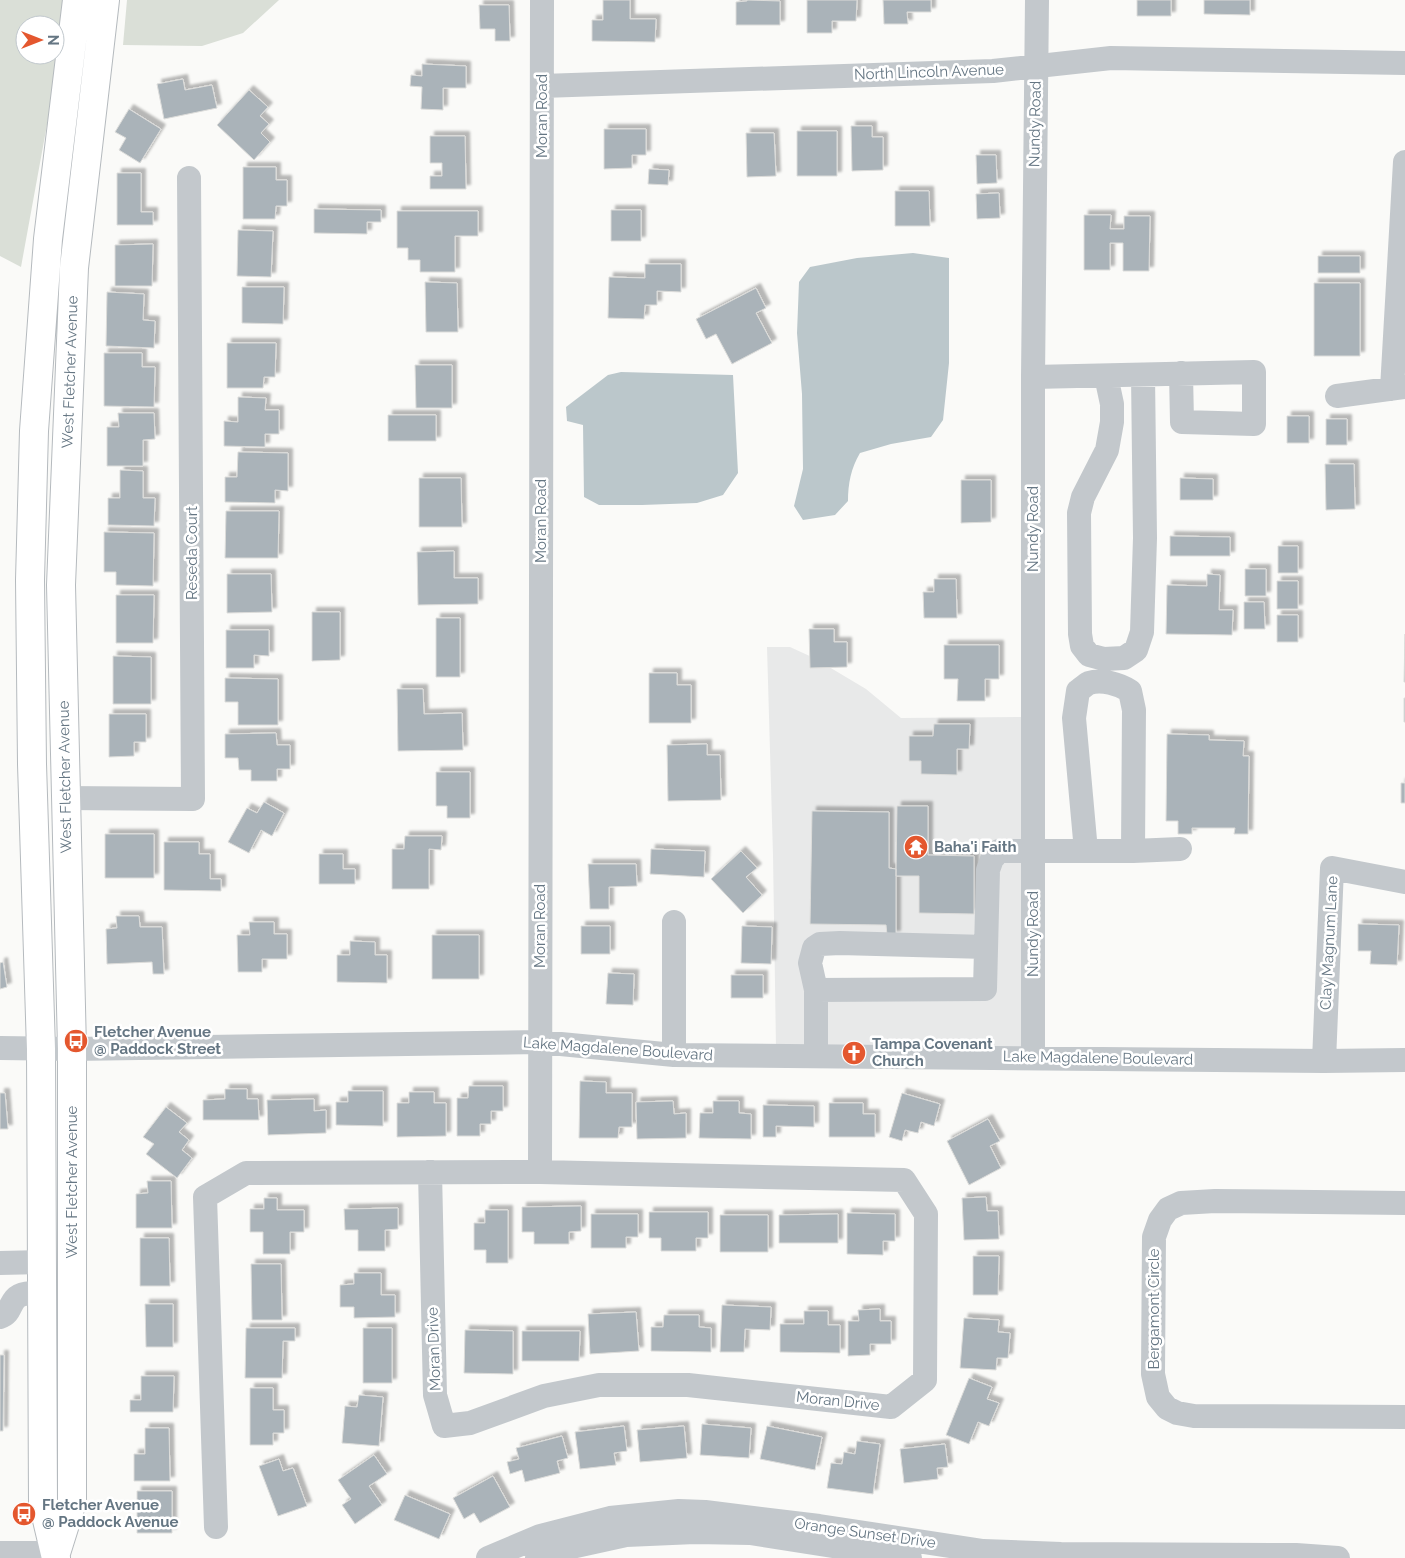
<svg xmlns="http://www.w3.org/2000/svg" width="1405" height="1558" font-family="Raleway,sans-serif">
<defs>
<filter id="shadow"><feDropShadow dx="4.5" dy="-4.5" stdDeviation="1" flood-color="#0004"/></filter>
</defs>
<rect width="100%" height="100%" fill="#fafaf8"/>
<path fill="#e8e9e9" d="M767 647H790L814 658 866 689 901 718 1024 717V842L998 843 977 938 819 936 806 990V1048H776L773 855Z
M1024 859V1047L825 1048V998L994 997 997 872 1001 864Z"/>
<path fill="#dadfd7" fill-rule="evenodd" d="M0 0H64L63 37 21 267 0 256ZM25 25H55V55H25Z
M127 0H279L243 33 202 46 123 45Z"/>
<path fill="#bbc7cb" d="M913 253 949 258V363L943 420 931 437 891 444 860 453C851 468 848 484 848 501L835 515 803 520 794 506 803 469 802 394 797 333 799 282 810 267 857 258Z
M621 372 733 375 738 473 723 495 697 503 642 505H599L584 497 583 425 567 421 566 407 608 375Z"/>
<path fill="#aab3b9" stroke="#dcdcda" filter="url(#shadow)" d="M603 0H630V19H656L655 42 592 41V20H603Z
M747 0 780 1V25H736V2L747 1Z
M807 0H857L856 21H832V33H807Z
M883 0H931V12H907L908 24H884Z
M1137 0H1171V16H1137Z
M1204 0H1250V15L1204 14Z
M479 5H509L510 41H495V29H480Z
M422 64 466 66V88H443V110L421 109 422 87 410 86 411 75 422 76Z
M183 79 185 90 212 85 217 108 164 119 157 84Z
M249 90 268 107 260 116 269 124 261 133 270 142 254 160 217 125Z
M129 109 161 129 140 163 119 150 126 138 115 132Z
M851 126H872V137H883V170L852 171Z
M604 129H646V155H632V168L604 169Z
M797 131H837V176H797Z
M746 133H774L776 176 747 177Z
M430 136H465L466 189H430V176H442V163H430Z
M976 155H996L997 183 977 184Z
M243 167H276V180H287V206H276L275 219H243Z
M649 169 669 170 668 185 648 184Z
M117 173H141V212H153V225H117Z
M895 191H929L930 226H895Z
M999 193 1000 218 977 219 976 194Z
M314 209 381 210V222H367V234L314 233Z
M611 210H641V241H611Z
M397 211H478V236H455V272H420V260H408V248H397Z
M1084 215H1111L1110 229H1124V216H1150L1149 271H1123V243H1110V270H1084Z
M238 230 273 231 271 277 237 276Z
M153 244 152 286H115V245Z
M1318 256H1360V273H1318Z
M645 264H681V292L657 291V305H645L644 319 608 318 609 277 645 278Z
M425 282 457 283 458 332H426Z
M1314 283H1360V356H1314Z
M242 287H284L283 324 242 323Z
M756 288 766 308 756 313 772 343 732 364 716 334 706 339 696 319Z
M107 292 144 294 143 320 155 321 154 348 106 346Z
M227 343H276L275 377H264L263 388H227Z
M104 353H142V367H155L154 407 104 406Z
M415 365H452V408H416Z
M238 397 266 398 265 410H279V434H265V447L224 446V421L238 422Z
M118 413H154L155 439 143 440V466H107V427H119Z
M388 415H436V441H388Z
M1287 416H1309V443H1287Z
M1326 419H1347V445H1326Z
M238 452 288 453V491L275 490V503L225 502V477H237Z
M1325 464H1354L1355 509 1326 510Z
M120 470 143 471V498H155L154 526 108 525V498H120Z
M419 478H461L462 527H419Z
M1180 478 1213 479V500H1180Z
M961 480H991V522L961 523Z
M226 511H279L278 558H225Z
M104 532 154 533 153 586 116 585V572H104Z
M1170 536 1230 537V556H1170Z
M1278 546H1298V573H1278Z
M454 551V578H478V604L418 605 417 552Z
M1245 569H1266V596H1245Z
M227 574H271L272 612 227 613Z
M1207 574 1220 575 1219 610H1233L1232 635 1166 634 1167 585 1207 586Z
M934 579H956L957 618H924L923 592H934Z
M1277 581H1298V609H1277Z
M116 595H154L153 643H116Z
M1244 602H1264L1265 629H1244Z
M312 612H340V660L312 661Z
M1277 615H1298V642H1277Z
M436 618H460V677H436Z
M809 629H834V642H847V667L810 668Z
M226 630H269V656L254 655V668H226Z
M1405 634V682H1404Z
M944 645H999V679H985V701H957L958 679H944Z
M113 656 151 657V704H113Z
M649 673H677V685H691V723H649Z
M225 678 278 679V725H238V702H225Z
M397 689H423L424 714 462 713 463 750 398 751Z
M1404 698H1405V722H1404Z
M109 714H146V742H134V756L109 757Z
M934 724H970L969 749H957V775L921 774V761H909V736H933Z
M276 733 277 745H290V769H277V781H251V770H239L238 758H225V734Z
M1167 734 1209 735V740L1244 741 1243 756H1249L1248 834H1234L1235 828H1192V834H1178V821H1166Z
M707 744V755H720L721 800 668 801 667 745Z
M436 772H470V818H447V806H436Z
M1401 783H1405V803H1401Z
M264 802 284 813 272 836 261 830 249 853 228 842 247 808 257 813Z
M897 806H928V855L974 856V914L919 913V876H896Z
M812 811 889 812V868L896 869V935H887L886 925 810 924Z
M105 834H154V878H105Z
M405 836H442L441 850 429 849V889H392V849H404Z
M164 842H199V854H210V879H221V891L164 890Z
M651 849 705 851 704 877 650 874Z
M741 851 757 868 746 877 762 895 743 913 711 879Z
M319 854H343V869H355V884H319Z
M588 864H636L637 886 609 887V909H590Z
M116 916H139L140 927H162L164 974H153L152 962 107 964 106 929 117 928Z
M249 922H274V934H287V959H262V972H238L237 935H250Z
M1358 924 1399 925 1397 965 1370 964 1371 951H1358Z
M581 926H610V954H581Z
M742 926 772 927 771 964 741 963Z
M432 935H479V979H432Z
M350 941 375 942V955H387V983L337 982V955H350Z
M3 962 7 987 0 989V963Z
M608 973 634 974 633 1005 606 1004Z
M731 975H763V998H731Z
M580 1081 606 1082V1093H632V1127H619L618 1138H579Z
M469 1086H503V1111H491V1124H480V1136H457V1098H468Z
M225 1089H247V1099H258L259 1120H203V1100L225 1099Z
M348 1091H383V1126L336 1125V1102H348Z
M409 1092H434V1103H446V1136L397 1137V1103H409Z
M0 1093H5L8 1129H0Z
M902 1093 940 1104 934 1126 921 1122 918 1133 905 1130 902 1141 889 1137Z
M314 1099V1111L326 1110V1133L268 1135 267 1100Z
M673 1101 674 1114 686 1113V1138L637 1139 636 1102Z
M713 1101H739V1113L751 1114V1139L699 1138 700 1113H713Z
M829 1103H863V1114H875V1137H829Z
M763 1105 814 1106V1127L776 1126V1137H763Z
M166 1107 187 1123 179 1132 189 1140 182 1150 192 1158 177 1178 146 1154 154 1144 143 1137Z
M988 1119 1000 1141 990 1146 1001 1168 969 1185 947 1141Z
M147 1181H171L172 1228H136V1194L148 1193Z
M986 1197 987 1211H998L999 1239 964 1240 962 1198Z
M264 1198H277V1210H304V1232H290V1254H263V1232H250V1209H264Z
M581 1206V1231L569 1232V1244H534V1232H522V1207Z
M398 1208V1229L385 1230V1251H358V1230H345L344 1209Z
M485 1210H508V1263H486V1250H474V1223H485Z
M649 1212H708V1238H696V1251H661V1238H649Z
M847 1213 895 1214V1241H883V1255L847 1254Z
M591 1214H638V1237H626V1248H591Z
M838 1214V1243H779V1215Z
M720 1215H768V1252H720Z
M140 1238H169L170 1286H140Z
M973 1256H999L998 1295H973Z
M251 1264H281L282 1320H252Z
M354 1273H381V1295H395V1317L354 1318V1307H340V1285L354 1284Z
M145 1304H173V1347H146Z
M722 1305 771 1307 770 1330 745 1329 744 1352H720Z
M880 1309V1321H891V1344H870V1355L848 1356V1321H859L858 1310Z
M804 1311H828V1325H840V1353L780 1352V1324H804Z
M636 1312 639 1351 590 1354 588 1314Z
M664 1315H699V1327L711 1328V1352L651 1351V1327H663Z
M964 1318 999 1320 998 1332 1010 1333 1008 1358H997L996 1370 960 1368Z
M246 1328H295V1341H283L282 1378H245Z
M363 1328H392V1383H363Z
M465 1330 513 1331V1374L464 1373Z
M522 1331H580L579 1361H522Z
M0 1355H4L3 1431H0Z
M141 1376H174L173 1412H130V1400H141Z
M969 1378 992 1387 987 1399 999 1403 989 1426 978 1422 969 1444 946 1435Z
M250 1388H273V1410H284V1433H273V1445H250Z
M359 1395 383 1397 379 1446 342 1443 345 1406 357 1407Z
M702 1424 751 1428 749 1458 700 1455Z
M624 1426 627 1451 614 1453 616 1465 580 1469 575 1432Z
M684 1426 687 1458 640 1462 637 1430Z
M767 1426 822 1437 815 1470 760 1459Z
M145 1428H169L170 1481H134V1454H145Z
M562 1436 568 1458 557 1461 560 1473 525 1482 522 1470 510 1474 507 1462 519 1459 516 1448Z
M857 1441 880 1444 873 1494 827 1488 831 1463 842 1464 844 1452 855 1454Z
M945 1444 948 1467 937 1468 938 1479 904 1483 900 1449Z
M374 1455 387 1474 369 1486 382 1505 355 1524 342 1505 351 1499 338 1480Z
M279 1459 283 1471 293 1468 307 1506 278 1516 259 1466Z
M493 1476 510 1507 480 1523 474 1513 464 1519 453 1498Z
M137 1491H172V1533H137Z
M405 1495 450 1514 439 1539 394 1520Z"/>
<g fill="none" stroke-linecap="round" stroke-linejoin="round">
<g stroke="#b5babe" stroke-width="30">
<path id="major" d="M56 1553 72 1502V1049L61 585 74 268 105 0
M56 1558 43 1503 41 1049 32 764 30 580 34 431 48 239 77 0"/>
</g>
<path stroke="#c3c8cc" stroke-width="24" d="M542 86 993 71 1111 58 1405 63
M1106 376 1112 404V422L1107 450 1083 497 1079 513 1080 634 1082 646 1089 655 1104 659 1124 658 1136 650 1142 632 1145 538 1143 375
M1033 377 1254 372V424L1182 422 1181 373
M1392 389 1405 162
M1337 396 1405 387
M65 798 193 799 189 178
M1086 851 1074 718 1078 691C1081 689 1085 685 1089 683 1102 679 1119 684 1130 691L1134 710 1133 851
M674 922V1055
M816 990 985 989 988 870 992 859 999 851H1133L1180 849
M0 1048 72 1049 540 1042 674 1055 1324 1061 1405 1060
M816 1056V990L810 963 814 948 820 944 840 943 986 947
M1033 1058V377L1037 0
M1324 1061 1332 868 1405 882
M540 1172 542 0
M1405 1203 1215 1201 1181 1203 1168 1209 1160 1220 1154 1237 1153 1374 1158 1397 1167 1408 1177 1413 1194 1416 1405 1417
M0 1263 43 1262
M0 1317C10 1314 9 1306 15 1299 21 1292 34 1293 43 1293
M216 1527 205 1197 246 1173 540 1172 904 1180 926 1214 925 1380 891 1407 688 1385H599L544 1396 470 1423 444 1426 435 1395 430 1172
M0 1553H56
M488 1558 540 1536 610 1518 679 1511 705 1512 819 1526 983 1551 1061 1554 1296 1555 1338 1558
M537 1558 558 1550 626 1535 695 1532 750 1533 910 1558"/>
<use href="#major" stroke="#fff" stroke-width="28"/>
</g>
<defs>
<g id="temple-disc" transform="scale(1.25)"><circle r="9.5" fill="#e4572e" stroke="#fff"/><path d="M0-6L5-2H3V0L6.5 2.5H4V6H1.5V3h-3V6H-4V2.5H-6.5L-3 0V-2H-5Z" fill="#fff"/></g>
<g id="bus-disc" transform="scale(1.25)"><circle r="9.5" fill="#e4572e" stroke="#fff"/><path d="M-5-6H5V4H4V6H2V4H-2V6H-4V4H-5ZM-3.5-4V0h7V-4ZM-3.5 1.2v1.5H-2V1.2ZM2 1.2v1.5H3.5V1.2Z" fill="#fff"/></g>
<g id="church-disc" transform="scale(1.25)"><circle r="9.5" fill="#e4572e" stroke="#fff"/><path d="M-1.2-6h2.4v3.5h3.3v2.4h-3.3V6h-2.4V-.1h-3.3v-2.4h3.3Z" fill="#fff"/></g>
</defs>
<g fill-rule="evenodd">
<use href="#temple-disc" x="916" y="847"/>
<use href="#bus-disc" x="76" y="1041"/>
<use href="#church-disc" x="854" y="1053"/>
<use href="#bus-disc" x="24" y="1514"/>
</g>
<g text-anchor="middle" stroke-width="5" stroke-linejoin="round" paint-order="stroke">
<g font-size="15" fill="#657683" stroke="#fff">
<text transform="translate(929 72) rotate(-2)" y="5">North Lincoln Avenue</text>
<text transform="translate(542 116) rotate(-90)" y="5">Moran Road</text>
<text transform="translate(1035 124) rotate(-89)" y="5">Nundy Road</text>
<text transform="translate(70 372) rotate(-88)" y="5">West Fletcher Avenue</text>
<text transform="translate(541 521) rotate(-90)" y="5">Moran Road</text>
<text transform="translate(1033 529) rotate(-90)" y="5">Nundy Road</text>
<text transform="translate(192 553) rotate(-90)" y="5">Reseda Court</text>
<text transform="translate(65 777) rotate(-91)" y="5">West Fletcher Avenue</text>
<text transform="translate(540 926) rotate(-90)" y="5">Moran Road</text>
<text transform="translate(1033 934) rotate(-90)" y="5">Nundy Road</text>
<text transform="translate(1329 943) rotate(-87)" y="5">Clay Magnum Lane</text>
<text transform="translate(618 1049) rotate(4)" y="5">Lake Magdalene Boulevard</text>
<text transform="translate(1098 1058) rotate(1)" y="5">Lake Magdalene Boulevard</text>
<text transform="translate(72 1182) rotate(-90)" y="5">West Fletcher Avenue</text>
<text transform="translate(1154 1309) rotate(-90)" y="5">Bergamont Circle</text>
<text transform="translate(434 1349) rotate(-92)" y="5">Moran Drive</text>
<text transform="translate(838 1401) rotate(6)" y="5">Moran Drive</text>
<text transform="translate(865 1533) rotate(8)" y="5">Orange Sunset Drive</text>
</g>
<g font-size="15" font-weight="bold" fill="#657683" stroke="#fff" text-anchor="start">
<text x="934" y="852">Baha'i Faith</text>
<text x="94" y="1037">Fletcher Avenue<tspan x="94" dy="17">@ Paddock Street</tspan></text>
<text x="872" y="1049">Tampa Covenant<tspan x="872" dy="17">Church</tspan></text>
<text x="42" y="1510">Fletcher Avenue<tspan x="42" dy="17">@ Paddock Avenue</tspan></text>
</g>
</g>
<g transform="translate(40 40) rotate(90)"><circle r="24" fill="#ffffff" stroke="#c1c8cd"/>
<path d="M0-4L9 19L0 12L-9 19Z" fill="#e4572e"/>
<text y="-8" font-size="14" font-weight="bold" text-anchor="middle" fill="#657683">N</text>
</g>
</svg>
